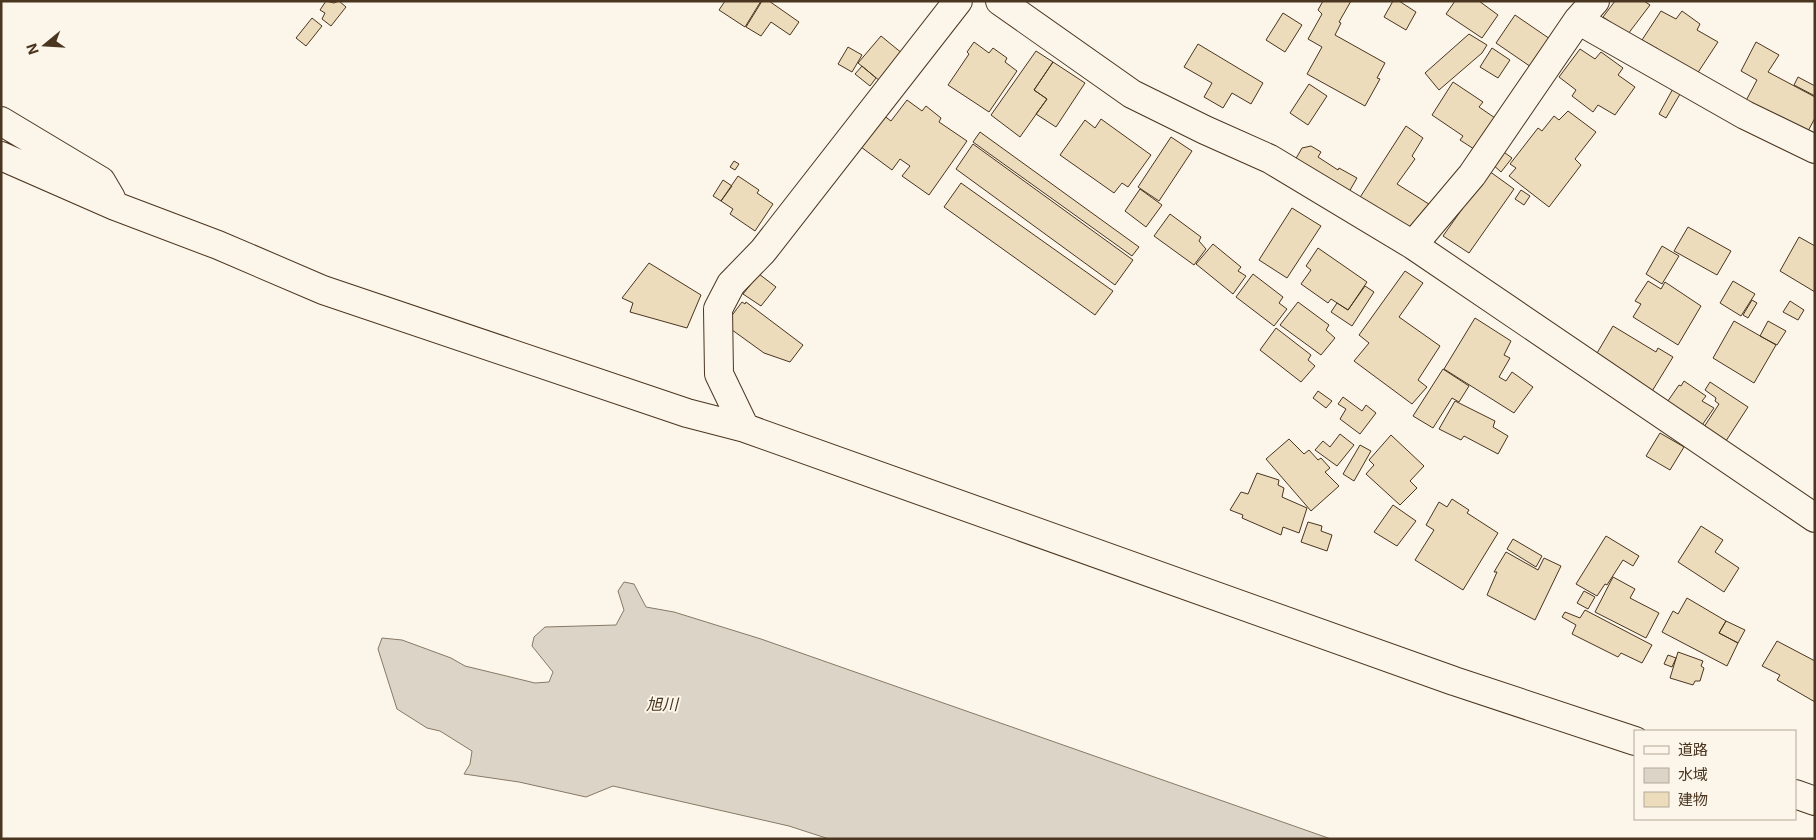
<svg xmlns="http://www.w3.org/2000/svg" width="1816" height="840" font-family="Inter,'Noto Sans JP',sans-serif">
<rect width="100%" height="100%" fill="#fbf6e9"/>
<path fill="#dcd4c6" stroke="#887966" d="M624 582 634 584 646 607 674 612 761 639 1331 839H829L789 826 613 786 586 797 519 782 464 774 470 764 472 751 440 731 427 728 397 709 378 649 382 638 402 640 451 658 465 666 535 683 549 682 553 672 532 646 534 637 545 627 616 625 624 610 618 591Z"/>
<path fill="#ecdcbc" stroke="#4a3520" d="M326 1 334 3 339 1 346 7 331 26 322 19 325 13 320 10Z
M725 1H761L745 27 719 10Z
M762 1H769L799 22 790 35 771 22 761 36 746 27Z
M1323 1H1351L1339 22 1341 23 1335 35 1385 63 1377 78 1380 79 1365 106 1307 74 1322 47 1308 39 1322 14 1318 10Z
M1393 1H1399L1416 12 1406 30 1384 17Z
M1455 1H1479L1498 15 1482 38 1446 14Z
M1615 1H1644L1650 5 1628 34 1603 17Z
M1661 11 1676 19 1682 11 1700 24 1697 30 1718 42 1693 80 1654 54 1658 49 1642 40Z
M1283 13 1302 25 1285 52 1266 40Z
M1515 15 1553 41 1534 69 1496 43Z
M312 18 322 26 306 46 296 38Z
M1469 34 1487 45 1482 53 1439 90 1425 73Z
M881 36 903 54 880 81 858 63Z
M974 42 989 53 993 48 1007 58 1005 62 1017 71 989 112 948 85 969 54 967 52Z
M1756 42 1779 55 1768 72 1815 97V118L1808 131 1741 110 1757 80 1741 71Z
M1198 44 1263 83 1251 104 1232 93 1223 108 1204 97 1212 83 1184 67Z
M848 47 862 55 852 72 838 64Z
M1492 48 1510 60 1498 78 1480 67Z
M1580 49 1595 59 1601 52 1623 68 1618 75 1635 87 1615 115 1598 105 1593 112 1572 96 1576 90 1559 77Z
M1036 51 1053 62 1034 90 1047 99 1020 137 991 115Z
M1053 62 1085 83 1056 127 1036 114 1047 99 1034 90Z
M862 66 876 78 870 86 855 74Z
M1798 77 1815 86V96L1794 85Z
M1453 82 1483 102 1479 107 1498 120 1477 151 1460 140 1463 136 1432 115Z
M1309 84 1327 96 1308 125 1290 113Z
M1675 85 1683 89 1666 118 1659 114Z
M907 100 922 111 926 106 941 118 939 122 967 141 929 195 902 176 910 166 900 159 892 170 861 147 883 115 891 121Z
M1568 111 1596 132 1575 159 1581 165 1549 207 1509 176 1516 168 1510 164 1538 128 1542 131 1554 116 1559 120Z
M1101 119 1151 155 1128 187 1122 183 1114 193 1060 155 1085 120 1095 128Z
M1406 126 1423 138 1412 156 1415 159 1397 184 1432 206 1418 236 1357 202Z
M980 132 1139 247 1132 256 973 142Z
M1171 137 1192 151 1159 201 1138 187Z
M973 144 1133 260 1115 285 956 169Z
M1311 146 1321 152 1318 157 1338 170 1339 168 1357 178 1341 206 1287 174 1302 148Z
M1501 150 1512 158 1501 172 1491 163Z
M734 161 739 164 735 170 730 167Z
M1489 171 1514 189 1469 253 1443 236Z
M738 176 759 190 757 193 773 204 755 231 730 214 733 209 721 201Z
M723 180 732 186 721 201 713 196Z
M961 183 1113 291 1095 315 944 207Z
M1140 189 1162 205 1146 227 1125 211Z
M1521 190 1530 196 1524 205 1515 199Z
M1292 208 1321 226 1287 278 1259 260Z
M1170 214 1201 237 1199 241 1206 249 1194 265 1154 236Z
M1688 227 1731 251 1717 275 1674 251Z
M1799 237 1815 246V292L1780 271Z
M1213 244 1241 267 1238 271 1246 276 1233 294 1196 264Z
M1662 246 1679 256 1662 284 1646 274Z
M1318 248 1367 282 1348 310 1331 299 1328 303 1301 284 1311 270 1306 266Z
M649 263 701 295 687 328 630 312 633 303 622 298Z
M1405 271 1423 283 1399 317 1440 346 1418 380 1427 387 1412 404 1354 361 1369 343 1359 335Z
M759 274 776 287 761 306 743 294Z
M1253 274 1283 297 1279 303 1287 309 1274 326 1236 297Z
M1648 281 1661 289 1665 282 1701 306 1678 345 1633 317 1641 304 1635 301Z
M1733 281 1755 294 1741 316 1720 303Z
M1365 286 1374 292 1352 326 1331 312 1337 303 1348 310Z
M1752 300 1757 303 1748 318 1743 315Z
M1790 301 1804 310 1798 320 1783 312Z
M742 302 745 304 746 302 803 345 790 362 764 353 728 327 727 322Z
M1298 302 1329 325 1326 330 1335 338 1321 355 1280 325Z
M1475 318 1511 341 1504 355 1510 358 1499 377 1506 381 1512 372 1533 387 1514 413 1444 369Z
M1734 321 1776 345 1754 383 1713 358Z
M1768 321 1786 331 1777 345 1760 336Z
M1613 326 1656 352 1658 348 1673 357 1646 401 1590 365Z
M1276 328 1311 355 1308 360 1315 366 1301 382 1260 350Z
M1443 369 1469 386 1459 402 1452 398 1433 428 1413 416Z
M1684 381 1706 396 1702 401 1714 408 1698 431 1663 408 1679 385 1681 386Z
M1710 382 1748 407 1724 444 1702 430 1719 404 1715 401 1716 398 1705 390Z
M1318 391 1332 401 1326 408 1313 398Z
M1343 397 1362 411 1366 405 1376 413 1360 434 1340 419 1346 409 1338 404Z
M1455 401 1495 421 1493 427 1508 436 1498 454 1464 436 1461 440 1439 429Z
M1660 433 1684 447 1670 470 1646 456Z
M1340 434 1354 445 1337 466 1315 450 1323 441 1330 447Z
M1391 435 1424 466 1410 481 1417 488 1400 505 1366 474 1374 465 1369 460Z
M1289 439 1304 454 1309 450 1318 460 1321 458 1330 468 1325 472 1339 486 1311 511 1266 459Z
M1360 445 1371 451 1354 481 1343 474Z
M1257 473 1279 480 1278 485 1284 488 1282 497 1307 508 1299 533 1283 527 1281 535 1242 518 1243 515 1230 510 1241 492 1248 494Z
M1452 499 1469 510 1467 513 1498 533 1463 590 1415 560 1434 530 1426 525 1439 502 1447 507Z
M1393 505 1416 521 1397 546 1374 532Z
M1308 522 1322 526 1321 531 1332 535 1327 551 1301 542Z
M1701 526 1723 540 1715 552 1739 568 1724 592 1678 562Z
M1606 536 1639 556 1633 566 1623 560 1607 585 1605 584 1597 596 1576 584Z
M1513 539 1542 556 1536 567 1507 549Z
M1506 552 1538 570 1544 558 1561 566 1535 620 1487 595 1497 572H1494Z
M1613 577 1635 589 1630 598 1659 613 1646 638 1595 612Z
M1584 591 1595 597 1588 609 1577 603Z
M1687 598 1726 621 1719 633 1738 643 1727 666 1662 632 1673 611 1678 614Z
M1585 610 1652 645 1642 663 1621 653 1618 657 1572 634 1576 625 1562 617 1565 612 1580 618Z
M1726 621 1745 630 1738 643 1719 633Z
M1777 641 1815 661V702L1777 680 1780 675 1762 666Z
M1678 652 1703 661 1701 666 1704 668 1700 681H1695L1693 685 1670 678Z
M1668 655 1676 658 1672 667 1664 664Z"/>
<g fill="none" stroke-linecap="round" stroke-linejoin="round">
<g stroke="#4a3520" stroke-width="30">
<path id="minor" d="M1000 1 1132 94 1205 130 1270 159 1413 245 1815 518
M1578 20 1745 115 1815 149
M1 121 101 181 111 198
M1 156 115 206 218 245 323 290 687 413 745 428 1454 681 1635 741
M1413 245 1472 175 1578 20 1595 1
M745 428 719 374 718 309 731 284 763 251 958 1
M1795 794 1815 801"/>
</g>
<use href="#minor" stroke="#fbf6e9" stroke-width="28"/>
</g>
<g text-anchor="middle" stroke-width="4" stroke-linejoin="round" paint-order="stroke">
<g font-size="16" font-style="italic" fill="#4a3520" stroke="#fbf6e9">
<text x="662" y="710">旭川</text>
</g>
</g>
<rect width="1816" height="840" fill="none" stroke="#4a3520" stroke-width="5"/>
<rect x="1634" y="730" width="162" height="90" fill="#fbf6e9" stroke="#b4a999"/>
<rect x="1644" y="746" width="25" height="8" fill="#fbf6e9" stroke="#b4a999"/>
<text x="1678" y="755" font-size="15" fill="#4a3520">道路</text>
<rect x="1644" y="768" width="25" height="15" fill="#dcd4c6" stroke="#b4a999"/>
<text x="1678" y="780" font-size="15" fill="#4a3520">水域</text>
<rect x="1644" y="792" width="25" height="15" fill="#ecdcbc" stroke="#b4a999"/>
<text x="1678" y="805" font-size="15" fill="#4a3520">建物</text>
<g transform="translate(45 45) rotate(252)" stroke="#fbf6e9" stroke-width="4" paint-order="stroke">
<path d="M0-4L9 19L0 12L-9 19Z" fill="#4a3520"/>
<text y="-8" font-size="14" font-weight="bold" text-anchor="middle" fill="#4a3520">N</text>
</g>
</svg>
